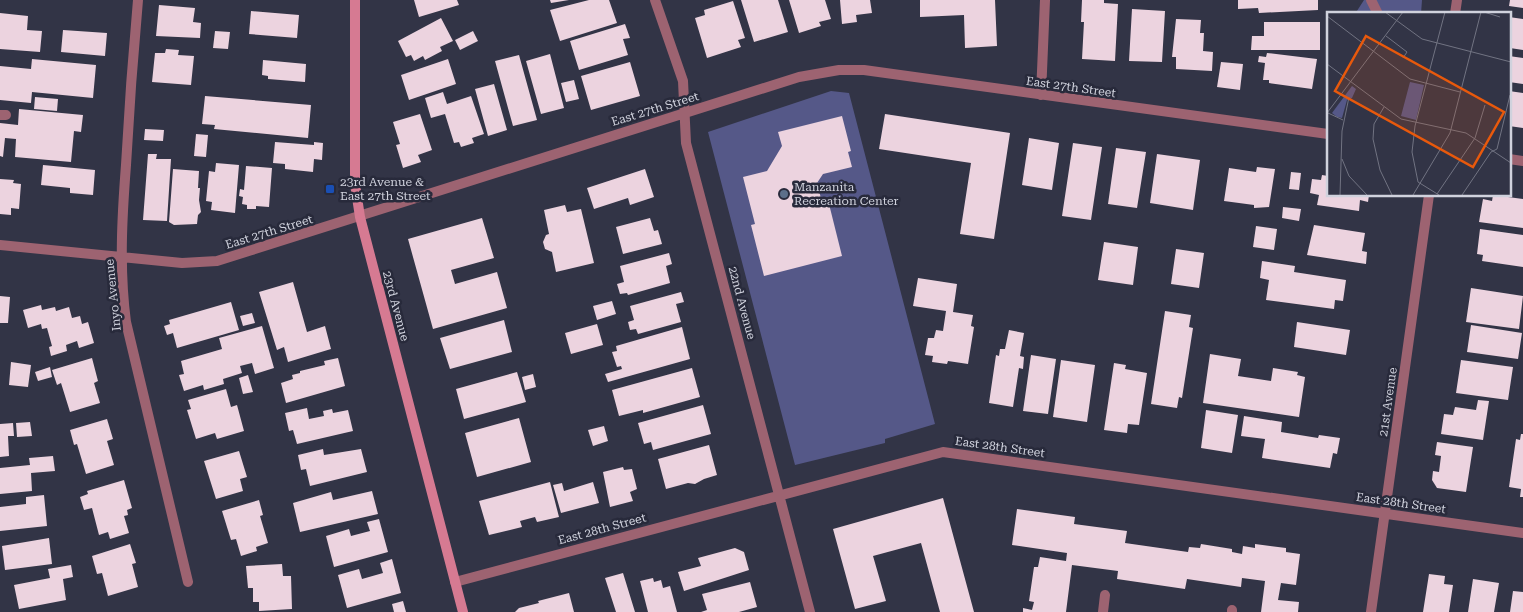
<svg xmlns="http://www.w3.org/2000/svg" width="1523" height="612" font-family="'Roboto Serif',serif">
<rect width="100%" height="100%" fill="#323446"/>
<path fill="#555888" d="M1364 0H1422L1421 14H1355Z
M831 91 849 93 935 424 885 439V443L795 465 708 132Z"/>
<path fill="#ecd3df" d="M414 0H457L459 5 419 17Z
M550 0H569L551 3Z
M589 0H609L617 23 560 41 550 10Z
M741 0H778L788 32 754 42Z
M789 0H825L831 19 819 22 821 26 799 33Z
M840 0H870L872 13 856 15 857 22 842 24Z
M920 0H995L997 46 965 48 964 15 920 17Z
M1082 0H1104V3L1118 4 1115 61 1082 59 1084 22H1081Z
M1238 0H1318V10L1259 13 1258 8 1238 9Z
M1510 0H1523V8L1509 6Z
M733 1 745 38 738 40 741 47 707 58 695 18 705 15 704 10Z
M159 5 195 8 193 22 201 23 200 38 156 36Z
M1132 9 1165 11 1162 62 1129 61Z
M251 11 299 15 297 38 249 34Z
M0 13 28 16 27 30 42 31 40 52 0 49Z
M1509 17 1523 19V50L1510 48 1512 34 1509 33Z
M441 18 453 41 440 47 442 51 425 60 423 56 414 61 411 55 406 57 398 41Z
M1176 19 1201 20 1200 33H1204L1203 51 1213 52 1212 71 1176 69V57H1172Z
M1264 22H1320V50H1251L1252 36H1264Z
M625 24 630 38 623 39 628 55 579 70 570 41Z
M63 30 107 33 105 56 61 52Z
M215 31 230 32 228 49 213 48Z
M473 31 478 41 460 50 455 40Z
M166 49 179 50 178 55 194 56 191 85 152 82 155 53H165Z
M1267 53 1317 59 1312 89 1269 83V80H1263L1265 63 1258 62 1259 56 1266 57Z
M550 54 564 108 541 114 526 61Z
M519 55 537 120 513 126 495 61Z
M1509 56 1523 58V84L1509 82Z
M32 59 96 65 93 98 32 92 31 103 0 100V66L31 69Z
M448 59 456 84 409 100 401 75Z
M263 60 306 64 305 82 268 79V76L262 75Z
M630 62 640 96 591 110 581 76Z
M1221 62 1243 64 1240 90 1217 87Z
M574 80 579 99 566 102 561 83Z
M494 84 507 130 488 136 475 89Z
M1509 91 1523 93V128L1509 126Z
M443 92 447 104 471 96 484 134 472 138 474 143 461 147 459 142 454 143 445 114 431 118 425 98Z
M205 96 311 105 308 138 214 129 215 125 202 124Z
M35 97 58 99 57 111 34 109Z
M19 109 83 115 81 132 74 131 71 162 15 157 16 139 5 138 3 157 0 156V123L18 125Z
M420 114 432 150 418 155 421 162 403 168 396 145 400 144 393 122Z
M885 114 1010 133 994 239 960 234 971 163 879 149Z
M842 116 851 151 848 152 852 167 823 174 817 183 823 206 829 204 842 256 764 276 751 225 755 224 743 177 767 171 782 146 778 132Z
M145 129 164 130 163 141 144 140Z
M196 134 208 135 206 157 194 156Z
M1029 138 1059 143 1052 190 1022 185Z
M275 142 314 145V142L323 143 322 160 314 159 313 172 285 169V164L273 163Z
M1073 143 1102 147 1091 220 1062 216Z
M1116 148 1146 152 1137 208 1108 204Z
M148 154H157L156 159H171L167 221 143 220Z
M1157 154 1200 160 1193 210 1150 203Z
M216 163 239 165 235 213 211 210 212 202 206 201 209 171 215 172Z
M43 165 95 170 93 195 70 193V188L41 185Z
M246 166 272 168 269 207 256 206V209H247V205L242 204 243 197 239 196 240 189 244 190Z
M1257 167 1275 169 1269 207 1254 208V205L1224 201 1229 168 1256 172Z
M173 169 199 171 198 188H200L199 200 201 212 198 215 197 224 174 225 169 222Z
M645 169 654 197 630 205 628 198 594 209 587 188Z
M1291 172 1301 173 1299 190 1289 189Z
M1322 175 1328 176V195H1369L1368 202 1360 200 1359 211 1317 205 1319 195 1310 193 1312 179 1321 180Z
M0 179 14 180 13 183 21 184 19 209 11 208V215L0 214Z
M1493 195 1523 199V228L1479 222 1483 199 1492 201Z
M565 205 567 212 581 209 594 263 556 272 552 252 545 249 543 242 546 235 549 234 544 210Z
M1283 207 1301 209 1299 221 1282 218Z
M482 218 494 258 451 270 455 284 497 272 507 308 433 329 408 239Z
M650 218 654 231 658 230 662 244 623 254 616 227Z
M1314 225 1365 233 1362 251 1367 252 1366 264 1307 255Z
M1256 226 1277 229 1274 250 1253 247Z
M1480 229 1523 235V267L1482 261 1483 255 1477 254Z
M1104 242 1138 247 1133 285 1098 280Z
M1176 249 1204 253 1199 288 1171 284Z
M669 253 672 264 666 266 670 283 628 295 627 293 620 294 617 284 624 282 620 266Z
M1262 261 1295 266 1294 272 1346 280 1343 301 1335 300 1334 309 1266 300 1269 280 1260 278Z
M918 278 957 284 953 312 973 315 971 326 974 327 968 364 948 361 947 364 932 362 933 356 925 355 928 338H934L936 330 943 331 946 311 913 306Z
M293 282 307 332 325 326 331 349 288 362 284 347 277 350 259 292Z
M1471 288 1523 296 1519 329 1466 322Z
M681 292 684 302 676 304 681 322 638 334 636 329 630 330 628 322 634 320 630 306Z
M0 296 10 297 8 323H0Z
M612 301 616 314 597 320 593 306Z
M231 302 239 330 177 348 173 333 167 335 164 326 170 324 169 320Z
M41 305 42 310 55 307 56 311 69 307 72 318 80 316 82 324 88 322 94 343 79 348 77 341 66 345 67 351 51 356 49 347 52 346 47 328 42 329 41 324 28 328 23 310Z
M1165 311 1191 315 1189 327 1193 328 1182 398 1179 397 1177 408 1151 404Z
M252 313 255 323 243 326 240 316Z
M504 320 512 352 450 369 440 338Z
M1297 322 1350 330 1346 355 1294 347Z
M597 324 603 345 571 354 565 333Z
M1471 325 1522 333 1518 359 1467 352Z
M262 326 274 368 255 374 252 363 240 366 242 373 223 379 224 384 204 390 203 385 184 391 179 375 184 374 181 361 222 349 219 338Z
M682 327 690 359 608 382 605 374 622 369 621 366 617 367 612 352 617 351 616 346Z
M1009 330 1024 333 1020 356 1024 357 1023 369 1019 368 1013 407 989 403 996 355 999 356 1000 349H1005Z
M1210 354 1241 359 1238 376 1271 381 1273 368 1298 372 1297 375 1305 377 1299 417 1203 403Z
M1031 355 1056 359 1048 414 1023 411Z
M92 358 98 381 94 383 100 403 70 412 61 383 57 385 52 370Z
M338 358 345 386 286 403 281 383 293 379 292 375 300 373V371L325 365 324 361Z
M1061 360 1095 365 1087 422 1053 417Z
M1461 360 1513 367 1508 400 1456 393Z
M11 362 31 365 28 387 9 385Z
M1114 363 1126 365 1125 369 1147 373 1139 425 1128 424 1127 433 1104 430Z
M50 367 52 377 38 381 35 372Z
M692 368 700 397 643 413V410L619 416 612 390Z
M517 372 526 402 464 419 456 389Z
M533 374 536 387 525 390 522 377Z
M248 375 253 392 243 394 239 378Z
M226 389 231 407 237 405 244 431 217 439 215 433 196 439 187 410 191 409 188 400Z
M1478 400 1489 401 1483 440 1441 434 1444 414 1453 415 1455 407 1476 410Z
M703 405 711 434 653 450 651 442 644 444 638 423Z
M307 408 309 419 324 416 323 411 332 409 333 413 348 410 353 431 297 444 293 430 289 431 285 413Z
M1206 410 1238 415 1232 453 1201 448Z
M1244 416 1282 422 1281 432 1318 438 1319 435 1340 438 1337 454 1333 453 1330 468 1262 458 1265 439 1241 436Z
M519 418 531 462 477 477 465 433Z
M107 419 113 439 107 441 114 465 86 474 77 444 74 445 70 430Z
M30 422 32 436 17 437 16 423Z
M13 423 14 436H8L9 456 0 457V424Z
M604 426 608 441 593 446 588 430Z
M1521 434H1523V497H1520L1521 489 1509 487 1516 439 1520 440Z
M1437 442 1473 447 1466 492 1437 488 1432 480 1433 471 1439 472 1441 456 1435 455Z
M709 445 717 475 704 479 695 484 688 483 666 489 658 459Z
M323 449 324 455 361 449 367 472 310 486 306 469 301 470 298 455Z
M239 451 247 477 240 479 243 491 216 499 204 461Z
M53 456 55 471 31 473 32 491 0 494V468L30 465 29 458Z
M623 467 624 470 632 469 637 489 630 492 633 501 610 507 603 472Z
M124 480 132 508 127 510 128 515 124 516 129 533 110 539 108 532 99 535 92 508 84 510 80 497 88 494 87 491Z
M550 482 559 517 537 522 535 517 520 521 522 527 489 535 479 501Z
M593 482 599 503 561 513 553 485 562 483 564 491Z
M372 491 378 514 300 532 293 503 331 492 333 500Z
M44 495 47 526 0 531V507L26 504V497Z
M943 498 974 612H940L921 543 873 556 886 601 855 609 833 529Z
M259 500 263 515 260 516 268 543 256 547 257 551 241 556 236 539 231 540 222 511Z
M1017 509 1075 517 1074 524 1127 531 1125 543 1188 552 1189 547 1200 548 1201 544 1232 549V552L1242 554 1243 546 1255 548V544L1286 548V552L1300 554 1296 585 1281 583 1278 600 1299 602 1298 612H1261L1265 581 1242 578 1241 587 1187 579 1185 589 1117 579 1118 571 1072 565 1066 612H1023V608L1032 610 1034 602 1029 601 1034 567H1038L1040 557 1066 561 1067 553 1012 545Z
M379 519 388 552 334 567 326 536 349 529 351 536 370 531 367 522Z
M49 538 52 564 5 570 2 546Z
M130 544 136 563 132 564 138 587 108 596 102 573 97 574 92 556Z
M735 548 744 552 749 570 684 591 678 572 701 566 698 558Z
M392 559 401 593 347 608 338 575 359 569 362 579 383 573 380 563Z
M282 564 283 576H291L292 609 259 611V602H253V588H248L246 566Z
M71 565 73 577 63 579 66 600 19 609 14 585 50 578 48 569Z
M623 573 635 612H616L605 578Z
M1429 574 1445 576 1444 584 1453 585 1449 612H1423Z
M653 578 654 582 661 580 663 588 670 586 677 612H648L640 581Z
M1473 579 1499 583 1494 612H1468Z
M750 582 757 607 739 612H701L707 610 702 594Z
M1513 591 1523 592V612H1510Z
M569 593 574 612H515L519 608 539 603 538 601Z
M403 601 406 612H394L392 604Z"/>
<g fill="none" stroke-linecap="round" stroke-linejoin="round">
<path stroke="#9d6371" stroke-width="10" d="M0 115H6
M1103 612 1105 595
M1232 612V610"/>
<path stroke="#9d6371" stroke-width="10" d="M138 0C133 55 129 110 126 165 122 217 119 269 126 322L188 582
M655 0 683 81 686 143 810 612
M1371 0 1378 14
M1455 14 1457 0
M1041 95 1045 0
M1509 159 1523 161
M0 245 182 263 217 261 799 77 839 70H864L1328 134
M455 582 943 452 1523 533
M1371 612 1429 195"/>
<path stroke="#d67a92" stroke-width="10" d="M355 0V184L360 217 463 612"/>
</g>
<rect fill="#1a4fb4" stroke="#282a3b" stroke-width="2" x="325" y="184" width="10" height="10" rx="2.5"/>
<circle fill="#5c6f8a" stroke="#282a3b" stroke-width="2" cx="784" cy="194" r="5"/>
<g text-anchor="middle" stroke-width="5" stroke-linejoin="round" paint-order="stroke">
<g font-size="12" fill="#d0d2dd" stroke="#282a3b">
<text transform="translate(1071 87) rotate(8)" y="4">East 27th Street</text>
<text transform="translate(655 109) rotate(-17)" y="4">East 27th Street</text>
<text transform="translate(269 232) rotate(-17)" y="4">East 27th Street</text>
<text transform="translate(113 295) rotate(-96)" y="4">Inyo Avenue</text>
<text transform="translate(742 303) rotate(75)" y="4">22nd Avenue</text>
<text transform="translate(396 306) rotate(75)" y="4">23rd Avenue</text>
<text transform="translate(1388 402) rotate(-82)" y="4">21st Avenue</text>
<text transform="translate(1000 447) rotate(8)" y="4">East 28th Street</text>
<text transform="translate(1401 503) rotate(8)" y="4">East 28th Street</text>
<text transform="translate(602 529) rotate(-15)" y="4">East 28th Street</text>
</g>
<g font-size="12" fill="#d0d2dd" stroke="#282a3b" text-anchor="start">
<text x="340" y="186">23rd Avenue &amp;<tspan x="340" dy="14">East 27th Street</tspan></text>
<text x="794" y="191">Manzanita<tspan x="794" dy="14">Recreation Center</tspan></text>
</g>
</g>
<g transform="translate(1327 12)">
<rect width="184" height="184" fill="#323446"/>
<path d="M83 70 97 73 89 108 74 104ZM25 74 29 77 25 86 20 88 15 106 10 105 5 101Z" fill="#555888"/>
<path fill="none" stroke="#717382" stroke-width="1" d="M58 0 95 27 184 50M157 0 173 5M0 4 83 67 133 80M59 24 80 40 76 46M0 52 74 107 139 121 184 151M57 95 47 112 46 127 53 158 65 183M0 101 76 0M1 101 16 108M15 147 22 164 40 183M110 182 148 126 158 93M13 183 15 119 22 85M86 183 123 121 154 0M112 183 91 170 85 140 88 114 118 0M135 183 164 140 170 137 183 83"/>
<path fill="#e8590c" fill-opacity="0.15" stroke="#e8590c" stroke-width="2.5" d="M39 24 177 100 146 155 8 79Z"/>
<rect width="184" height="184" fill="none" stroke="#d0d2dd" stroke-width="2.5"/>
</g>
</svg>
